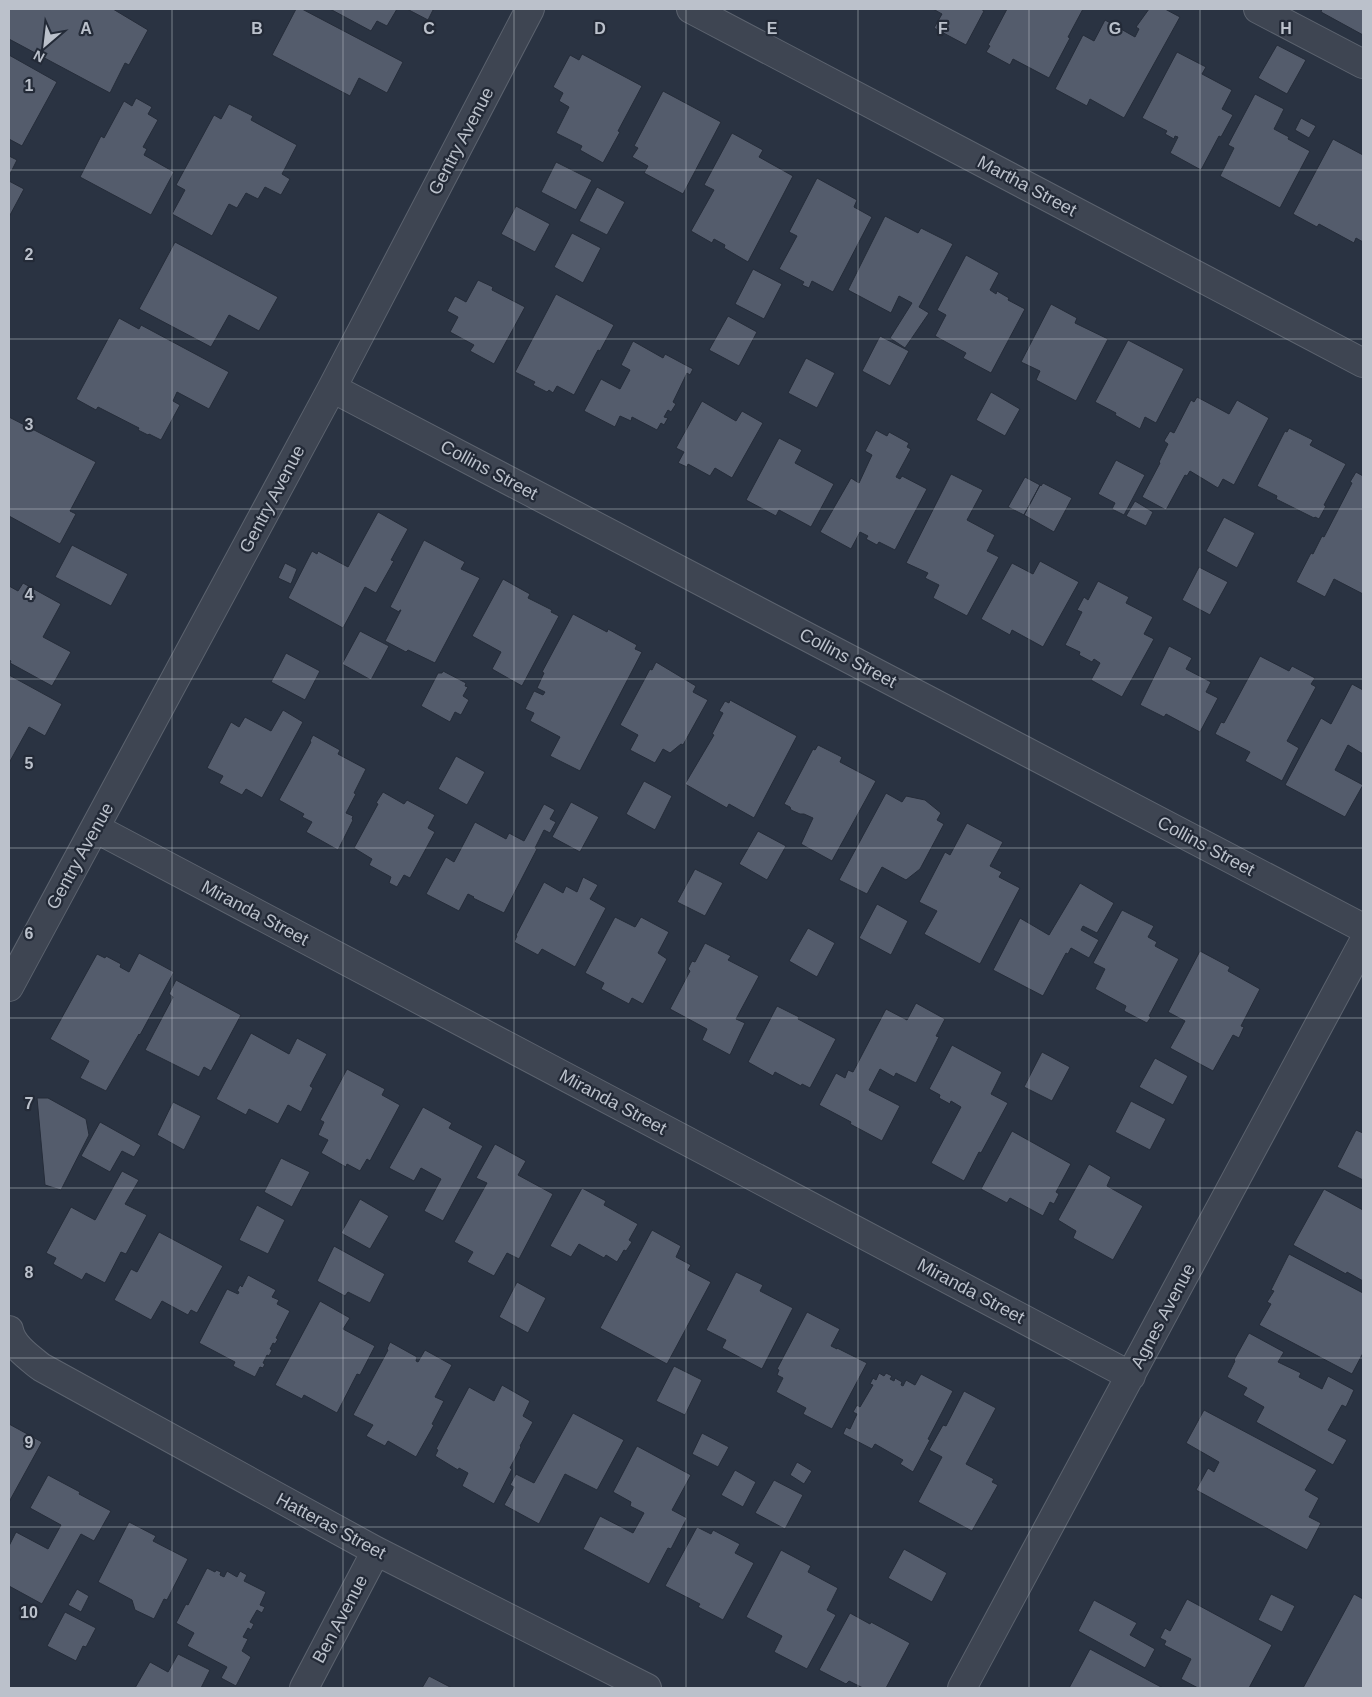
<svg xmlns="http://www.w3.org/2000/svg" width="1372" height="1697" font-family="Arial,sans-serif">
<rect width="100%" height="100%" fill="#2a3342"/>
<path fill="#545c6c" stroke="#252c39" d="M9 9H113L148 30 129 65 125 63 110 93 9 39Z
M296 9H302L403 62 387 93 359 78 350 96 272 55Z
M330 9H397L387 26 377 21 371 31Z
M407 9H435L434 10H433L428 20Z
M933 9H981L984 11 966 45 934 28 942 14Z
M1007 9H1083L1068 37 1070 38 1049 78 1013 59 1010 65 986 52 990 46 988 45Z
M1149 9H1165L1180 17 1124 118 1090 99 1087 106 1055 89 1083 35 1094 41 1105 20 1135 37 1139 29 1136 27Z
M1322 9H1363V35L1321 12Z
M1277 45 1306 60 1287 94 1258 78Z
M1177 52 1206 67 1202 74 1232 90 1222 109 1233 115 1221 137 1219 136 1201 170 1170 153 1178 137 1175 136 1174 139 1165 134 1167 131 1142 118Z
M582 54 642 86 618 131 620 132 603 163 580 150 582 146 556 133 569 107 559 101 563 93 553 87 570 55 579 60Z
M9 55 57 82 22 146 9 139Z
M663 91 721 122 683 194 644 173 648 166 632 157 638 148 634 146Z
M1255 94 1284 109 1274 129 1289 137 1288 139 1310 151 1280 208 1220 176 1234 148 1228 145Z
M136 98 152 107 148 114 158 120 143 147 147 149 144 155 174 172 151 215 80 177 101 136 104 138 124 101 132 106Z
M229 104 253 116 251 120 297 145 282 174 290 179 281 195 265 187 258 199 246 193 237 208 229 204 212 236 172 214 185 190 176 185 214 115 221 119Z
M1301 118 1316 126 1309 138 1295 130Z
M732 133 763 150 759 157 793 176 748 262 724 248 725 245 714 239 712 243 691 231 714 190 704 185Z
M1333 139 1363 155V242L1356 238 1354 243 1319 224 1317 227 1293 214Z
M9 156 17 160 9 176Z
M556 162 592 180 576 210 541 192Z
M817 178 857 200 854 207 872 217 833 292 812 281 809 288 802 285 804 282 779 269 797 236 789 232Z
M9 181 24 189 9 217Z
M597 187 625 202 607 235 579 221Z
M516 206 550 224 535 252 501 234Z
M885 216 918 233 921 228 953 244 919 307 929 313 905 348 890 338 912 303 899 296 891 313 848 290Z
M572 233 601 248 583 283 554 267Z
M175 242 278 297 259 331 229 315 211 347 139 309Z
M966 255 999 273 990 290 996 294 997 291 1009 298 1008 300 1025 309 991 373 963 358 966 353 935 336 946 315 937 310Z
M753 269 782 284 764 319 735 304Z
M478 280 493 287 492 290 525 307 494 364 470 351 474 345 450 332 458 317 447 311 455 296 466 302Z
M556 294 614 325 600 351 598 350 574 395 557 386 553 393 549 390 547 392 533 385 535 382 515 372Z
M1051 304 1077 318 1075 323 1108 339 1076 401 1036 380 1040 371 1021 362Z
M728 316 757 332 739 366 709 350Z
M119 318 139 329 141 325 229 372 209 409 177 392 173 401 180 405 161 440 149 434 148 435 138 430 139 428 98 407 96 410 76 399Z
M880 336 909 351 890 386 862 371Z
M1128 340 1184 369 1156 423 1145 417 1140 429 1115 415 1116 413 1095 402Z
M633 341 663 358 665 354 693 369 690 375 687 373 673 402 676 404 671 412 668 410 664 417 668 418 664 425 661 423 657 430 632 417 631 421 620 416 615 427 584 411 601 379 620 389 630 370 621 365Z
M806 358 835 373 817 408 788 393Z
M991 392 1020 409 1005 436 976 420Z
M1197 397 1229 414 1237 400 1269 418 1234 485 1223 479 1218 488 1190 471 1187 476 1185 475 1166 510 1142 497 1160 463 1159 462 1168 444 1164 441 1170 431 1174 433 1191 400 1194 402Z
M702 401 736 421 742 411 763 423 732 478 715 468 710 476 688 464 687 467 678 463 684 452 676 448Z
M9 417 96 462 70 511 76 514 60 544 9 516Z
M1289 428 1313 440 1310 445 1346 464 1324 505 1326 506 1319 519 1315 517 1314 518 1276 499 1277 496 1257 486 1285 431 1287 432Z
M876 430 887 436 889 432 909 443 907 447 911 449 896 477 900 479 902 476 927 489 895 550 879 542 877 545 866 539 868 536 860 532 851 549 820 532 851 478 859 483 872 455 865 451Z
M779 438 802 450 795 463 834 484 811 527 779 510 776 516 746 500Z
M1116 460 1145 475 1124 515 1112 509 1115 503 1098 494Z
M1356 472 1363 476V594L1334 579 1325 597 1296 582 1311 553 1313 554 1322 536 1324 537 1352 483 1350 482Z
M951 474 983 490 967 520 995 535 987 551 999 557 967 616 933 598 939 585 925 578 928 573 906 563Z
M1025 477 1040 485 1024 515 1008 507Z
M1043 483 1072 498 1054 532 1024 515 1040 485 1041 486Z
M1135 501 1153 512 1146 526 1126 516Z
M378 512 408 529 391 560 394 561 376 593 365 587 343 628 288 598 312 551 317 554 318 551 348 567Z
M1224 517 1255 533 1237 568 1206 551Z
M424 540 465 562 461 569 480 578 435 663 408 650 406 652 385 641 401 610H400L399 612 390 607Z
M72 545 128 574 111 606 55 577Z
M1040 561 1079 582 1043 647 1012 630 1010 635 981 619 1012 563 1033 574Z
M285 563 297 569 291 584 278 578Z
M1199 567 1228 582 1210 615 1182 600Z
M503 579 530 594 528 598 552 610 551 612 559 616 522 686 492 669 501 652 472 636Z
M1098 581 1129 597 1126 603 1153 617 1144 634 1154 639 1122 697 1091 680 1100 663 1094 659 1092 662 1079 655 1080 652 1065 645 1082 612 1077 610 1084 597 1088 600Z
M23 583 61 604 43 637 71 652 52 686 10 663 11 661 9 660V586L18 591Z
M573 614 607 632 608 629 637 645 635 649 642 652 580 771 550 756 560 737 530 721 534 713 525 709 534 691 543 695 545 692 537 688 544 673 542 672Z
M360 631 389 646 371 680 342 664Z
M1169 646 1192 658 1186 669 1211 682 1206 692 1218 698 1200 732 1166 714 1164 717 1140 705Z
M286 653 320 671 305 700 271 682Z
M1260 656 1289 671 1292 666 1315 678 1311 684 1316 687 1287 741 1299 748 1282 781 1245 761 1250 752 1215 734 1221 722 1224 723Z
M656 662 696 686 693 692 708 700 683 745 681 744 670 753 663 749 655 763 630 750 638 735 620 725 650 669 652 670Z
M443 671 466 683 465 686 468 687 463 696 469 700 461 715 455 712 450 722 421 706 438 673H442Z
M9 675 62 704 45 736 29 727 9 763Z
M1352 684 1363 690V754L1348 745 1335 770 1363 785 1345 817 1285 785 1321 718 1331 724Z
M730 700 797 736 754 818 729 804 727 808 685 784 714 735 712 734 723 713 719 711 725 701 729 703Z
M283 710 303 722 262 798 246 789 242 795 219 783 223 776 207 768 231 722 239 727 245 717 271 731Z
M313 735 340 750 338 754 366 769 354 793 356 794 346 813 353 816 352 819 353 820 338 850 306 832 312 822 302 817 304 814 279 800 311 742 310 741Z
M818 745 842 757 840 762 876 781 832 861 801 844 813 818 804 814H800L791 810 790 807 784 804 813 749 815 750Z
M456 756 485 772 467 805 438 789Z
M644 781 672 796 655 830 626 814Z
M383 792 404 804 407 800 435 815 428 828 435 832 410 878 404 875 397 887 389 883 391 877 369 865 372 859 354 848 378 804 376 803Z
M886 793 902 802 906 796 925 800 941 813 937 820 944 824 920 869 906 880 882 867 867 894 839 880Z
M571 802 599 817 580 852 552 837Z
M544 804 555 810 550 819 556 822 550 833 544 830 535 848 537 849 504 913 473 898 474 897 468 894 459 911 426 894 446 857 454 862 475 822 506 839 509 833 524 841Z
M967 823 1003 842 990 866 1002 872 999 877 1020 888 980 964 924 934 937 911 919 902 945 852 950 855Z
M758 831 786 846 767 880 739 864Z
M695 869 723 883 705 916 677 902Z
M583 877 598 885 590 899 606 908 575 967 542 949 538 955 514 942 517 936 516 935 544 882 563 893 566 886 577 892Z
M1080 883 1114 903 1097 933 1083 926 1081 930 1099 940 1089 958 1071 948 1068 954 1066 953 1043 996 993 970 1020 918 1049 935Z
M877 904 908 921 891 955 859 938Z
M1122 910 1154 926 1148 937 1157 942 1155 946 1179 959 1149 1016 1151 1017 1147 1023 1124 1011 1126 1006 1095 989 1105 969 1093 963Z
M615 917 635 927 641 917 669 932 658 953 667 959 643 1004 632 998 629 1004 601 989 604 983 585 973Z
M808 928 835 943 817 977 789 961Z
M705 943 731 956 728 960 759 976 736 1019 745 1023 730 1055 702 1040 707 1029 670 1009 690 971 688 969 692 961 695 962Z
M1200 951 1230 967 1228 971 1260 989 1241 1026 1244 1027 1239 1038 1233 1035 1213 1071 1170 1048 1185 1021 1168 1012Z
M139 953 174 972 140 1035 139 1034 106 1091 80 1078 89 1061 50 1039 97 954 105 958 106 956 121 964 120 967 129 972Z
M176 980 241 1015 211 1071 204 1067 199 1077 145 1050 173 997 169 994Z
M916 1003 945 1019 936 1036 939 1037 916 1083 896 1073 894 1077 880 1069 869 1090 900 1106 882 1141 850 1124 851 1122 819 1105 836 1073 845 1078 848 1070 853 1072 886 1009 907 1020Z
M777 1006 799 1017 798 1019 836 1039 810 1088 802 1084 801 1086 775 1072 773 1076 748 1062Z
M251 1033 289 1054 297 1038 327 1054 310 1086 313 1088 301 1112 288 1105 278 1124 249 1109 246 1115 216 1099Z
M952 1045 1002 1072 991 1094 1008 1103 981 1153 979 1152 964 1181 931 1163 961 1107 951 1101 950 1104 939 1098 940 1095 929 1089Z
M1042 1052 1070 1067 1052 1101 1024 1087Z
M1155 1058 1188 1076 1173 1105 1139 1087Z
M347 1069 385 1089 382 1095 400 1105 370 1161 367 1159 360 1171 347 1164 346 1167 321 1153 328 1140 318 1135 324 1122 320 1120Z
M37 1098H48L86 1119 89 1135 61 1190 45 1185Z
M1131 1101 1166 1119 1150 1150 1115 1132Z
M173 1102 201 1116 184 1150 157 1135Z
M423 1107 452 1123 449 1128 483 1146 443 1221 424 1211 441 1179 421 1168 414 1181 389 1168Z
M100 1122 141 1145 134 1157 122 1151 110 1172 81 1156Z
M1356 1130 1363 1133V1180L1337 1167Z
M1012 1131 1071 1164 1056 1192 1059 1194 1054 1204 1050 1202 1043 1216 1010 1198 1007 1203 981 1189Z
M495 1144 526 1161 518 1175 553 1194 519 1259 507 1253 494 1276 467 1262 473 1252 454 1242 487 1183 476 1178Z
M281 1158 310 1172 292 1207 264 1192Z
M1089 1164 1111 1177 1107 1186 1143 1206 1113 1260 1073 1238 1076 1231 1058 1220Z
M122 1171 139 1180 125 1204 147 1215 126 1254 121 1252 105 1283 86 1273 82 1280 53 1264 56 1258 46 1253 71 1207 95 1220Z
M582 1188 606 1201 604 1205 638 1224 629 1240 632 1242 626 1251 624 1250 617 1262 606 1255 604 1258 579 1244 571 1257 550 1246Z
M1324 1189 1363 1210V1281L1347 1272 1346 1274 1293 1245Z
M360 1199 389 1216 370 1249 341 1233Z
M257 1205 285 1220 268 1254 239 1240Z
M652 1230 681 1246 676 1257 691 1265 688 1270 711 1282 667 1364 600 1328Z
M159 1232 223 1266 197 1313 191 1310 188 1315 162 1301 151 1320 114 1300 131 1269 137 1272Z
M334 1246 385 1274 370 1303 348 1292 345 1296 317 1281Z
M1289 1254 1363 1293V1353L1352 1374 1259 1325 1271 1304 1267 1302 1274 1291 1271 1290Z
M736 1272 763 1285 760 1291 793 1308 762 1369 722 1348 726 1340 706 1330Z
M248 1275 276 1290 272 1297 279 1300 277 1304 290 1311 276 1338 278 1339 275 1344 273 1343 270 1349 272 1350 269 1356 267 1355 263 1363 265 1364 263 1368 260 1367 255 1377 233 1366 235 1362 199 1343 227 1289 238 1294 239 1292 237 1291 240 1285 242 1287Z
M517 1282 546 1298 528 1333 499 1317Z
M320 1301 350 1318 343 1329 375 1346 360 1375 357 1374 337 1413 304 1395 302 1399 275 1385Z
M807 1312 840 1329 831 1346 837 1349V1348L867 1363 832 1429 803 1414 806 1408 776 1392 783 1378 777 1375 779 1370 777 1369Z
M1249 1333 1284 1352 1278 1362 1301 1373 1299 1377 1322 1389 1328 1376 1354 1390 1346 1407 1342 1405 1328 1430 1347 1440 1333 1465 1256 1422 1264 1407 1243 1395 1247 1388 1227 1377 1235 1361 1234 1360Z
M390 1342 417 1357 416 1361 418 1362 425 1350 452 1365 435 1397 444 1401 432 1424 434 1425 416 1457 388 1441 385 1446 366 1436 373 1425 353 1415 388 1350 387 1349Z
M674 1366 702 1380 685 1415 656 1401Z
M879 1373 884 1376 886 1373 892 1376 890 1379 894 1381 895 1378 902 1382 901 1385 903 1386 906 1380 915 1385 921 1374 953 1391 928 1439 930 1440 913 1472 900 1464 903 1460 875 1444 872 1449 843 1434 846 1427 850 1429 857 1414 853 1412 857 1405 860 1407 873 1385 870 1384 873 1378 876 1380Z
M502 1385 530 1401 523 1416 533 1422 520 1446 521 1447 510 1468 512 1469 494 1504 462 1486 468 1473 459 1468 458 1470 435 1456 438 1450 436 1449 469 1387 494 1401Z
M964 1391 996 1408 966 1464 994 1479 992 1482 998 1485 972 1531 918 1502 942 1457 929 1450 943 1425 946 1426Z
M1204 1410 1317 1470 1305 1490 1319 1498 1309 1517 1321 1523 1307 1550 1196 1490 1208 1468 1214 1472 1219 1462 1186 1443Z
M573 1413 624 1440 597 1490 565 1474 539 1524 504 1505 514 1487 510 1485 516 1474 534 1483Z
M9 1424 42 1442 9 1502Z
M702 1433 729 1447 718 1467 692 1454Z
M637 1446 691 1475 672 1510 687 1518 671 1549 668 1548 649 1584 583 1549 600 1516 633 1533 644 1513 630 1506 631 1502 613 1492Z
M797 1462 812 1471 804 1484 790 1475Z
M735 1470 756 1482 743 1507 721 1495Z
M48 1475 80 1492 79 1494 111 1511 94 1541 81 1534 42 1604 9 1586V1546L16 1532 48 1549 61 1525 30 1508Z
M774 1480 803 1495 785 1529 755 1513Z
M129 1522 156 1536 153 1541 188 1559 167 1600 164 1599 154 1619 135 1610 132 1600 98 1582Z
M697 1527 711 1534 713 1530 740 1544 735 1553 754 1563 723 1620 698 1607 700 1604 665 1586Z
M904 1549 947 1573 932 1602 888 1578Z
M781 1550 811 1566 808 1572 838 1588 827 1610 836 1615 807 1669 774 1652 782 1636 746 1617Z
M207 1568 215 1572 216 1570 221 1572 220 1575 224 1577 227 1571 237 1577 240 1571 247 1575 244 1581 266 1592 260 1605 265 1607 262 1613 257 1610 250 1622 254 1624 251 1630 248 1628 243 1637 248 1639 242 1651 251 1657 236 1686 221 1678 227 1667 187 1646 194 1633 176 1623 186 1604 188 1605Z
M77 1589 89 1596 81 1612 68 1605Z
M1271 1594 1295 1606 1282 1632 1258 1620Z
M1354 1594 1363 1599V1688H1303Z
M1187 1599 1272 1645 1249 1688H1198L1181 1679 1191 1659 1164 1645 1166 1641 1160 1638 1165 1628 1170 1631Z
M1094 1600 1137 1623 1130 1635 1155 1649 1145 1668 1078 1631Z
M65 1612 96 1628 86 1647 83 1646 76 1661 47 1646Z
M850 1613 870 1624 871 1622 910 1643 886 1688H863L849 1681 846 1684 819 1670Z
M1090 1649 1163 1688H1069Z
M178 1654 210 1670 201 1688H135L150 1662 168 1672Z
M429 1676 452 1688H422Z"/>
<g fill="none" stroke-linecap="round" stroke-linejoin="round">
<g stroke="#5c636f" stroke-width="30">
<path id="minor" d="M691 9 1363 363
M1258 9 1363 64
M332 388 1363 928
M95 828 1131 1376
M9 987 332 388 530 9
M9 1330C12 1346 30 1358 41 1367L376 1551 647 1688
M304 1688 376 1551
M962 1688 1363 943"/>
</g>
<use href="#minor" stroke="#3e4552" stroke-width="28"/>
</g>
<path fill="none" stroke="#bbc1cb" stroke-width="1" stroke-opacity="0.55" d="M172 9V1688M343 9V1688M514 9V1688M686 9V1688M858 9V1688M1029 9V1688M1200 9V1688M9 170H1363M9 339H1363M9 509H1363M9 679H1363M9 848H1363M9 1018H1363M9 1188H1363M9 1358H1363M9 1527H1363"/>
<g text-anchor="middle" stroke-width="4.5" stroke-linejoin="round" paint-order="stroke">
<g font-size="18" fill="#bbc1cb" stroke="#232a37">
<text transform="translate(461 141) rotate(-62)" y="6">Gentry Avenue</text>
<text transform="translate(1027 186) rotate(28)" y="6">Martha Street</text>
<text transform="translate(489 470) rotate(28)" y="6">Collins Street</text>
<text transform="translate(272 499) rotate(-62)" y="6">Gentry Avenue</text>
<text transform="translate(848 658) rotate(28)" y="6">Collins Street</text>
<text transform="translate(1206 846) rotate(28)" y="6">Collins Street</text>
<text transform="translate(80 856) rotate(-61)" y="6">Gentry Avenue</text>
<text transform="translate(255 913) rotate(28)" y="6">Miranda Street</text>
<text transform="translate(613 1102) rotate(28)" y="6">Miranda Street</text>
<text transform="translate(971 1291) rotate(28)" y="6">Miranda Street</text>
<text transform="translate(1163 1316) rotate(-62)" y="6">Agnes Avenue</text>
<text transform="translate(331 1526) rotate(28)" y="6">Hatteras Street</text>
<text transform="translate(340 1619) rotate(-62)" y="6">Ben Avenue</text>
</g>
</g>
<g font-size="16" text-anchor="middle" font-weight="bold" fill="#bbc1cb" stroke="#232a37" stroke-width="4.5" stroke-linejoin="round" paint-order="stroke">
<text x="86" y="34">A</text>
<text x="257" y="34">B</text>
<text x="429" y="34">C</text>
<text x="600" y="34">D</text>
<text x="772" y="34">E</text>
<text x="943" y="34">F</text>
<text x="1115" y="34">G</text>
<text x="1286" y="34">H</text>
<text x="29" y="91">1</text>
<text x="29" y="260">2</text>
<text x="29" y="430">3</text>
<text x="29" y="600">4</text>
<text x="29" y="769">5</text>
<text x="29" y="939">6</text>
<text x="29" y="1109">7</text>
<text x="29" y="1278">8</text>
<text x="29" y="1448">9</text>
<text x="29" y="1618">10</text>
</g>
<rect width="1372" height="1697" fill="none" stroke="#bbc1cb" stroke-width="20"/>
<g transform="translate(45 45) rotate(208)" stroke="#232a37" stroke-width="4" paint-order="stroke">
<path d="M0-4L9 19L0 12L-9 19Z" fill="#bbc1cb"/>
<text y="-8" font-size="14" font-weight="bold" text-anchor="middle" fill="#bbc1cb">N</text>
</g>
</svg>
